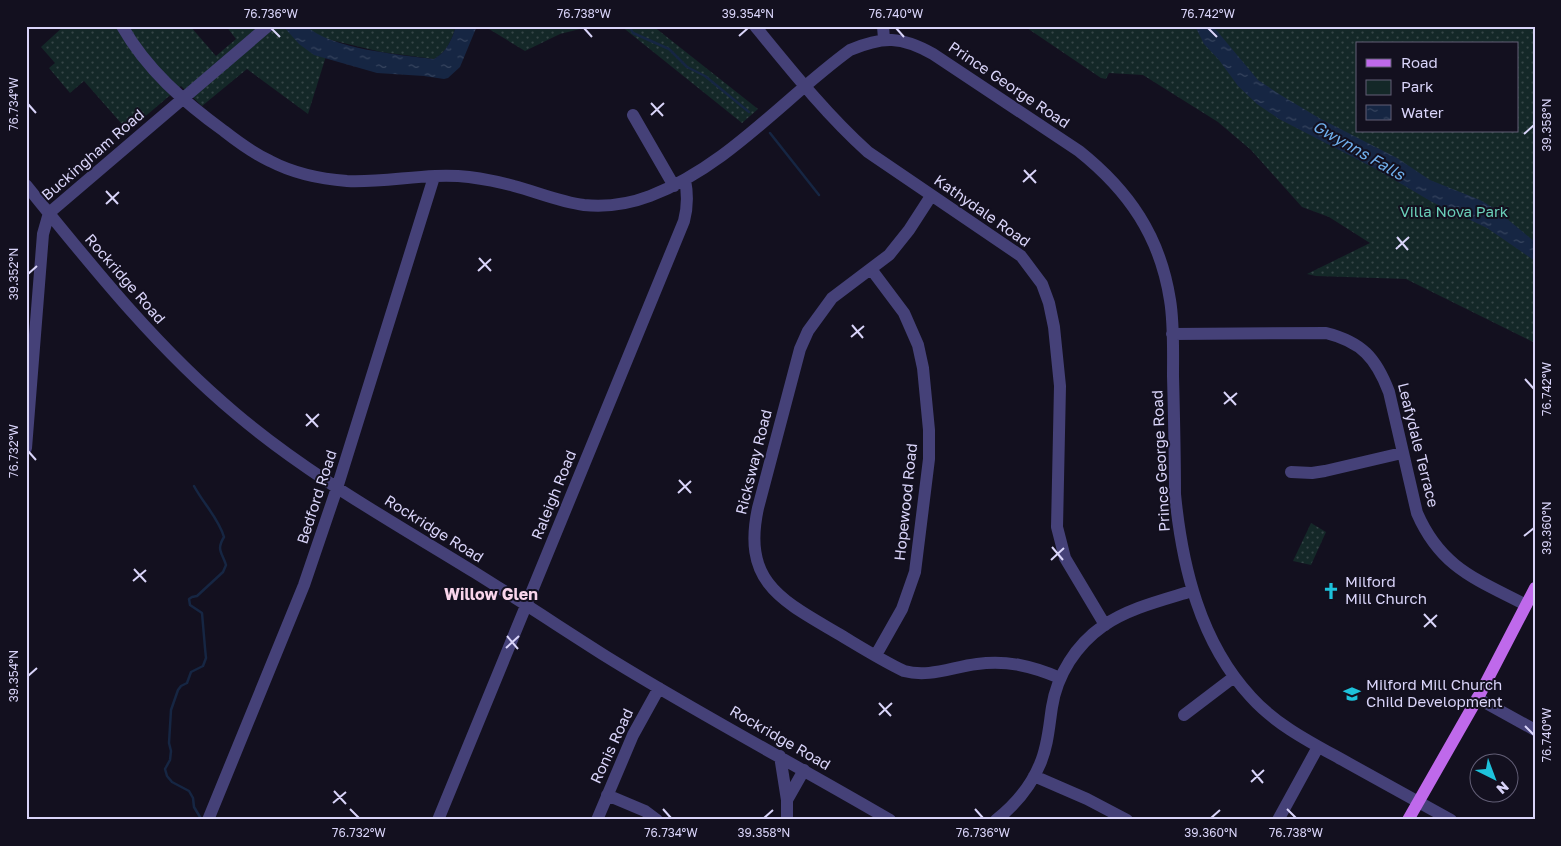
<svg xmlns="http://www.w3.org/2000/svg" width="1561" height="846" font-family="'Golos Text',sans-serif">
<defs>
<pattern id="green-dots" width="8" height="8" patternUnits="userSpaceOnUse" patternTransform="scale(1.25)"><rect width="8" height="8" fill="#142828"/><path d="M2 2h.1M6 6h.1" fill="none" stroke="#364648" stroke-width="1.8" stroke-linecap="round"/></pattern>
<pattern id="water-ripples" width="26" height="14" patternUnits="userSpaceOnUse" patternTransform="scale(1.25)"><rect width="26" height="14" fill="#162643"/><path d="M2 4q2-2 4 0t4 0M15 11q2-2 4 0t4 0" fill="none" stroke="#37455f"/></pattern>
</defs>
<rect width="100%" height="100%" fill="#13101f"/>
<path fill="url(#green-dots)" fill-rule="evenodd" d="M64 26H190L216 56 236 39 226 26H456C452 39 447 52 434 59L381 52 331 40 308 114 247 69 202 106 181 86 128 131 84 81 70 93 49 68 55 63 41 47Z
M484 26H592L560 34 525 51Z
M621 26H653L758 109 742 123Z
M1024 26H1535V343L1406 279 1316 276 1307 274 1370 243 1329 217 1302 207 1251 150 1218 122 1143 75 1109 73 1106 79 1101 78ZM1357 44H1517V131H1357Z
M1311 523 1326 532 1311 565 1293 561Z"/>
<path fill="url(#water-ripples)" d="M283 26H306C331 49 401 55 434 59 447 52 452 39 456 26H477L460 67 448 78 444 79 424 76 377 73 314 55 299 44Z
M1195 26H1211L1217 31 1258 80 1279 94 1319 118 1397 158 1430 180 1480 200 1495 209 1535 242V261L1487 228 1432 202 1376 169 1279 119 1257 104 1238 86 1219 60 1204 44Z"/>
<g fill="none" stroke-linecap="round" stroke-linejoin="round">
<path stroke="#162643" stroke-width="2.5" d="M629 26 633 33 669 49 687 67 705 76 749 112
M770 133 819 195
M194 486C203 503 219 519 224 537 216 550 222 552 226 565L223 572 197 596 192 597 189 599 190 605 202 613 205 648 206 658 203 666 191 672 187 683 181 686 178 690 171 710 169 743 171 751 170 760 165 769 167 776 172 782 189 791 193 798 194 807 200 817"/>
<path stroke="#454178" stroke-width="12" d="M122 26C147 70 184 102 224 131 238 142 253 153 270 161 293 173 320 179 347 181 387 183 429 172 469 177 484 179 500 182 514 186 537 192 560 202 584 205 605 207 629 204 650 196 728 166 784 98 850 50 883 36 901 36 933 54L1079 151C1129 191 1160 236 1170 300 1174 324 1173 351 1173 376 1174 415 1175 454 1175 494 1182 566 1200 642 1251 697 1277 726 1314 744 1348 763 1382 782 1417 801 1451 820
M755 26C791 70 826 114 868 152L1021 256 1042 284 1049 303 1054 327 1060 386 1057 527 1065 558 1105 625
M883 26 884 39
M633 115 674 186
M26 185C91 265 155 346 235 413 308 475 393 522 474 572 519 600 563 629 607 657 699 714 796 765 890 820
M931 196 909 230 889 255 832 298 808 331 800 349 758 508C742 582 781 600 837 633 859 646 881 660 904 671 929 678 952 667 977 664 1007 660 1032 666 1060 678
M871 269 904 313 918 345 923 368 929 430V459L915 572 902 609 876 655
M1172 334 1326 333C1362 342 1376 358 1389 392L1417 513C1441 568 1476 579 1526 605
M26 448 43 234 49 213 268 26
M1291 472 1312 473 1325 471 1402 453
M1477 698 1535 730
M1184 715 1234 677
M780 756 787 800V820
M1034 776 1087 799 1127 820
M607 795 645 811 657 820
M787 800 804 770
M208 820 304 585 337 488 434 177
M438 820 684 221C688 206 688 195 685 180
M597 820 633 735 659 688
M996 820C1015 805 1031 786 1040 764 1048 746 1049 726 1052 707 1057 675 1076 645 1103 626 1129 608 1163 600 1192 591
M1278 820 1318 747"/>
<path stroke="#bf69eb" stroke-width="12" d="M1408 820 1481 692 1535 588"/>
</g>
<path fill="none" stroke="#d9d4f9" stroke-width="2" d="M271 28 280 37M584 28 592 37M896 28 904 37M1208 28 1217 37M739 36 748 28M651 103 663 116M28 104 36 113M651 115 664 103M1524 134 1534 125M1024 170 1036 183M1023 182 1036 170M106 191 118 204M106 204 119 192M1397 237 1408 250M1396 249 1409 237M479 258 491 271M478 271 491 259M28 274 37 266M852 325 863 338M851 337 864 326M1525 379 1534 389M1224 392 1236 405M1224 404 1237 393M306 414 318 427M306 426 319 414M28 451 36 460M679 480 691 493M678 493 691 481M1524 536 1534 528M1052 547 1063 560M1051 560 1064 548M134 569 146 582M133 581 146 570M1424 614 1436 627M1424 627 1437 615M507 636 518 649M506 648 519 636M28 676 37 668M879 703 891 716M879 715 892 703M1525 726 1534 735M1252 770 1263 783M1251 782 1264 770M334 791 346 804M333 803 346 792M350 809 359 818M663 809 671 818M975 809 983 818M1287 809 1296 818M764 818 773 810M1211 818 1220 810"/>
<defs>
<g id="church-bare" transform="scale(1.35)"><path d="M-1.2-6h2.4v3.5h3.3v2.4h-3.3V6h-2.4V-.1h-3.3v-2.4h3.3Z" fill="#1ec2db" stroke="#13101f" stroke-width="2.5" paint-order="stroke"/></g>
<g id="school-bare" transform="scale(1.35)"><path d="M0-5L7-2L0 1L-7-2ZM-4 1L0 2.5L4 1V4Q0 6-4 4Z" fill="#1ec2db" stroke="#13101f" stroke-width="2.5" paint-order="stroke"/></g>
</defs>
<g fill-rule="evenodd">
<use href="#church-bare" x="1331" y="591"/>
<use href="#school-bare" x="1352" y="694"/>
</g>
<g text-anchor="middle" stroke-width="4" stroke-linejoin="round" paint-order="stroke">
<g font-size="15" fill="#d9d4f9" stroke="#13101f">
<text transform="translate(1009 85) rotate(34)" y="5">Prince George Road</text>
<text transform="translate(93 155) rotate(-41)" y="5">Buckingham Road</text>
<text transform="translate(982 211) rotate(35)" y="5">Kathydale Road</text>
<text transform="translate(125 279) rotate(49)" y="5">Rockridge Road</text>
<text transform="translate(1418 445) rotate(76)" y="5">Leafydale Terrace</text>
<text transform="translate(1161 461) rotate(-93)" y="5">Prince George Road</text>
<text transform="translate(754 462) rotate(-76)" y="5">Ricksway Road</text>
<text transform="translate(554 495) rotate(-68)" y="5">Raleigh Road</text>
<text transform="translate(317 497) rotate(-72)" y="5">Bedford Road</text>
<text transform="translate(906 502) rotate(-84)" y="5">Hopewood Road</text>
<text transform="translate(434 529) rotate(32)" y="5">Rockridge Road</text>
<text transform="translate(780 738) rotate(30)" y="5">Rockridge Road</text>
<text transform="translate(612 746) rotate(-65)" y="5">Ronis Road</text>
</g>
<g font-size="15" fill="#6acfb9" stroke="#13101f">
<text x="1454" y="217">Villa Nova Park</text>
</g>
<g font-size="15" fill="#d9d4f9" stroke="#13101f" text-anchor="start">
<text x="1345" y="587">Milford<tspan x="1345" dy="17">Mill Church</tspan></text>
<text x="1366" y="690">Milford Mill Church<tspan x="1366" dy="17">Child Development</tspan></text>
</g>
<g font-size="16" font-style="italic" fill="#6faeeb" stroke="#13101f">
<text transform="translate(1359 150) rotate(30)" y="6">Gwynns Falls</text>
</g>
<g font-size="16" font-weight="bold" fill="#f9d5eb" stroke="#13101f">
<text x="491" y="600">Willow Glen</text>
</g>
</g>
<rect width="1561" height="846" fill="none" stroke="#13101f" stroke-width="55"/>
<rect x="1356" y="42" width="162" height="90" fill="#13101f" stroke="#625e76"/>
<rect x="1366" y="59" width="25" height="8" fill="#bf69eb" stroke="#625e76"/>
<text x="1401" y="68" font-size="15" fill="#d9d4f9">Road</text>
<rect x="1366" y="80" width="25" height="15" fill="#142828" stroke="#625e76"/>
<text x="1401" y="92" font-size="15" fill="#d9d4f9">Park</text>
<rect x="1366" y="105" width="25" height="15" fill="url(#water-ripples)" stroke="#625e76"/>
<text x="1401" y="118" font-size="15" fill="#d9d4f9">Water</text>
<g transform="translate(1494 778) rotate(138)"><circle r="24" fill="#13101f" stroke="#625e76"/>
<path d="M0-4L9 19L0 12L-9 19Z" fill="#1ec2db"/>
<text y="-8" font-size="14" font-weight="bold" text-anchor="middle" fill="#d9d4f9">N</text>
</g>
<rect x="28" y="28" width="1506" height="790" fill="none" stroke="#d9d4f9" stroke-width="2"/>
<g font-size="12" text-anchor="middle" fill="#d9d4f9">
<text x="271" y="18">76.736°W</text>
<text x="584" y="18">76.738°W</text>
<text x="748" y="18">39.354°N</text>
<text x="896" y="18">76.740°W</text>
<text x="1208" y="18">76.742°W</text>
<text transform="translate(14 104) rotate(-90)" y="4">76.734°W</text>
<text transform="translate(1547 125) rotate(-90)" y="4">39.358°N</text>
<text transform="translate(14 274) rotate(-90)" y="4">39.352°N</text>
<text transform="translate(1547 389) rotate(-90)" y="4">76.742°W</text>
<text transform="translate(14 451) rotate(-90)" y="4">76.732°W</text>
<text transform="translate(1547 528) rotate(-90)" y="4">39.360°N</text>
<text transform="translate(14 676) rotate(-90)" y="4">39.354°N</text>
<text transform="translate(1547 735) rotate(-90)" y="4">76.740°W</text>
<text x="359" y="837">76.732°W</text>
<text x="671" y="837">76.734°W</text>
<text x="764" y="837">39.358°N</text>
<text x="983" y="837">76.736°W</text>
<text x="1211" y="837">39.360°N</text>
<text x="1296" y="837">76.738°W</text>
</g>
</svg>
